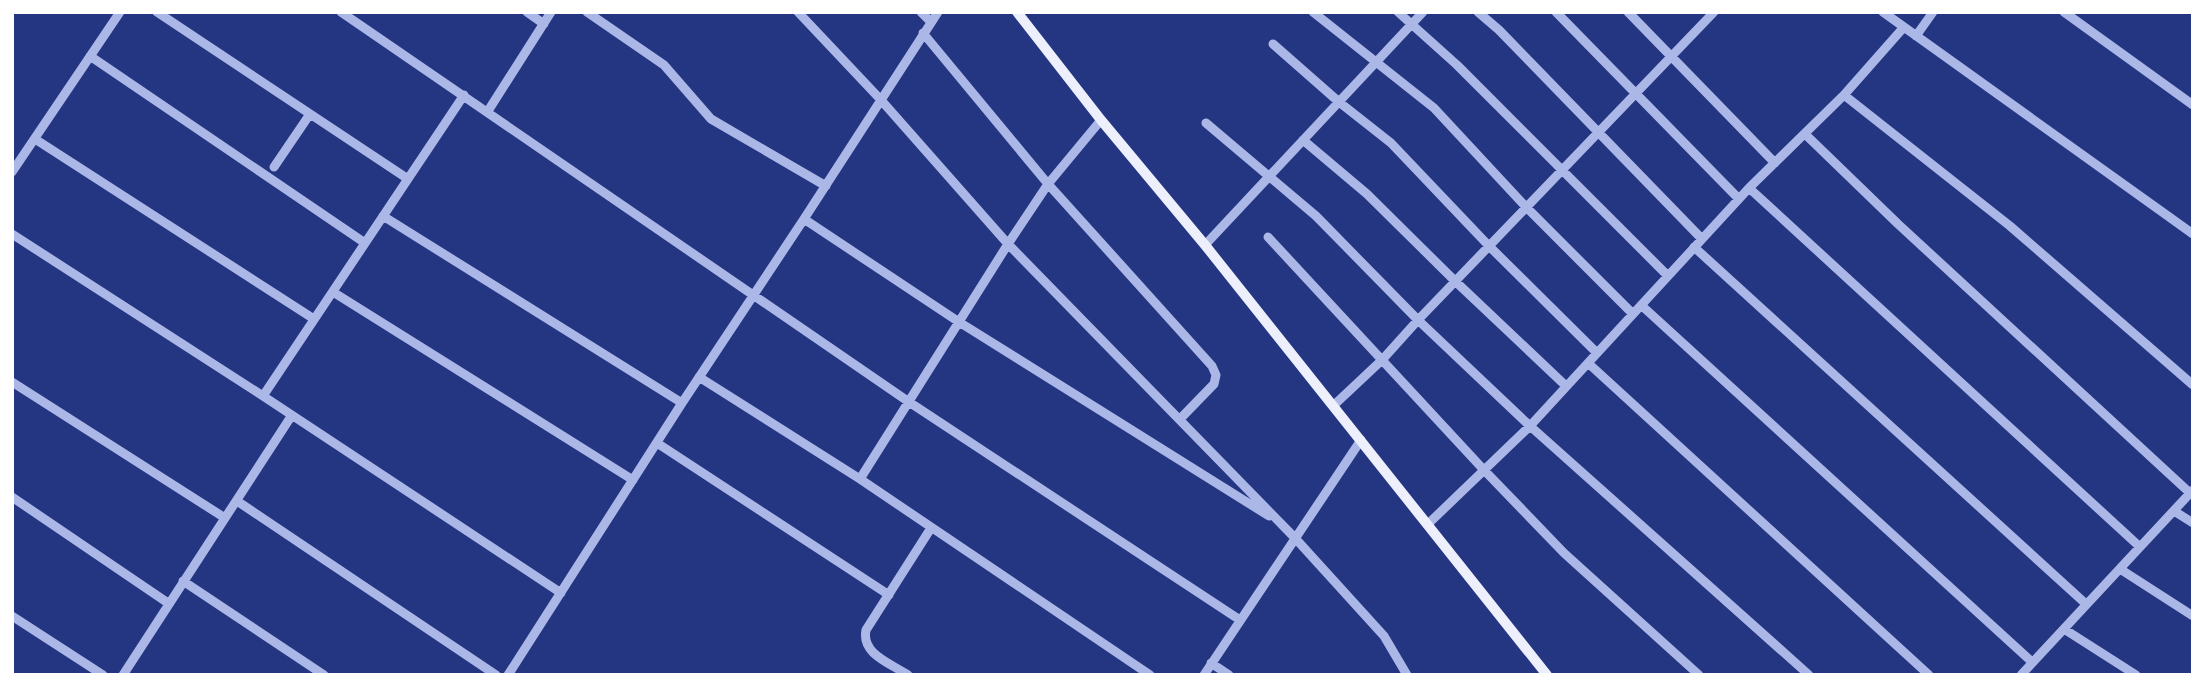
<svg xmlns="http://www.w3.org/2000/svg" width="2205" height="687" font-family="Figtree,sans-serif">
<rect width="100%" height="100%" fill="#243581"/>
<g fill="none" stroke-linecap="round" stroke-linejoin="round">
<path stroke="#abb7e7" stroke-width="9" d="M157 12 408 179
M341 12 909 402 1240 620
M527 12 544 24
M587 12 664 65 711 119 826 186
M798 12 881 100 1008 244 1295 538 1384 636 1407 675
M921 12 931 22
M1313 12 1434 108 1526 207 1633 314
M1398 12 1457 65 1668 276
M1478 12 1499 30 1702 239
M1556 12 1739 199
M1628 12 1775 163
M1883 12 2193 234
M2064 12 2193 105
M923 33 1048 184 1212 366 1216 375 1214 384 1180 419
M1916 36 1933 12
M1273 44 1339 102 1391 143 1489 246 1597 353
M90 56 365 243
M1844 95 2010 226 2193 385
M488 111 551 12
M1206 123 1316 216 1418 320 1530 426 1809 675
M1805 134 1898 224 2190 493
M35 139 314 319
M1303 140 1367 194 1455 281 1566 386
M274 167 310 114
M12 172 120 12
M1749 188 2140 547
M383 216 682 403
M804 219 959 322 1269 516
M12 234 263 396 561 593
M1268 237 1483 469 1564 553 1699 675
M1205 245 1423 12
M1694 247 2086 604
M333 292 633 480
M1641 305 2032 662
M1588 363 1929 675
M699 377 860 479 1150 675
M12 382 225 518
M263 396 464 95
M1333 406 1382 360 1418 320 1714 12
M657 443 889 595
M860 479 1008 244 1048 184 1101 120
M12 497 168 603
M237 501 496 675
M2174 511 2193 523
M1428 524 1530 426 1749 188 1844 95 1904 27
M2120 569 2193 616
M183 581 324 675
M12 616 103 675
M2064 629 2136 675
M1211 663 1229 675
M123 675 292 415
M508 675 682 403 804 219 938 12
M908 675C890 663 861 654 866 630L931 528
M1204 675 1361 440
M2021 675 2193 490"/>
<path stroke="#edeffd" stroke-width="10" d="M1017 12 1101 120 1205 245 1547 675"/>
</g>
<rect width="2205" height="687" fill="none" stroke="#ffffff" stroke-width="28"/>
</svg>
